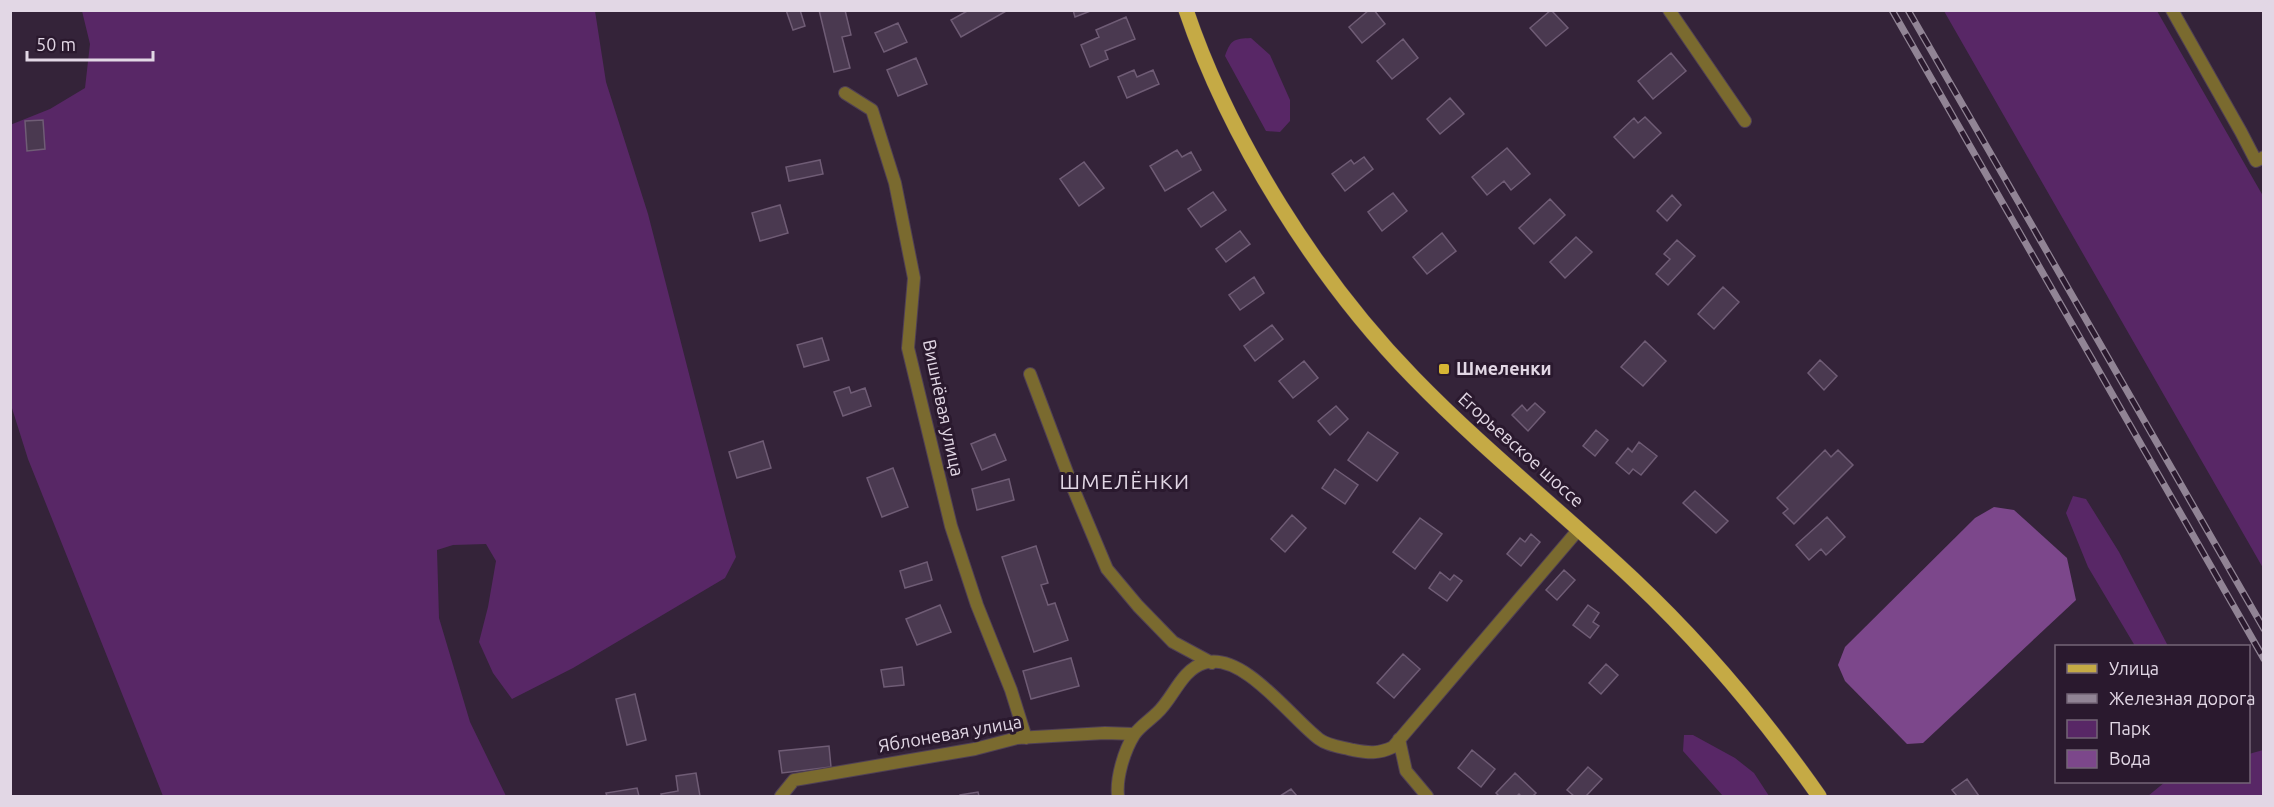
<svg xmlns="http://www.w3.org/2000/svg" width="2274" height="807" font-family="Ubuntu,sans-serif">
<rect width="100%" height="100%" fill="#342339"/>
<path fill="#582766" d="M82 11H595L606 82 648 214 736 557 725 578 573 668 512 699 493 673 479 642 488 607 496 561 486 544 453 545 437 550 439 618 470 722 506 796H163L28 459 11 405 10 125 50 109 85 88 90 44Z
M1944 11H2157L2263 196V568Z
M1251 38 1270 55 1290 100V121L1280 132 1266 131 1225 56C1231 39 1234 39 1251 38Z
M2073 496 2086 499 2119 552 2168 646H2135L2088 567 2066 513Z
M1684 735H1693L1735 758 1754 773 1769 796H1723L1683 751Z
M2263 750V796H2148L2165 782H2248L2249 754Z"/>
<path fill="#7c478b" d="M1994 507 2014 510 2067 558 2076 600 1923 743 1907 744 1845 681 1838 665 1845 647 1975 518Z"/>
<path fill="#4a3950" stroke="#6f5c75" stroke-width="1.5" d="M786 10H800L805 26 793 30Z
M819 10H845L851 35 842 37 850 68 834 72Z
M969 10H1008L961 37 951 20Z
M1073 10H1093L1075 17Z
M1369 10H1374L1385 24 1362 43 1349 27Z
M1551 10 1568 28 1546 46 1530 28Z
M1126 17 1135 39 1105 51 1108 59 1090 67 1081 45 1099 37 1096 30Z
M898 23 907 42 884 52 875 33Z
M1403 39 1418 58 1392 79 1377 61Z
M1671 53 1686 71 1653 99 1638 81Z
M916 58 927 84 898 96 887 70Z
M1134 70 1137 77 1153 70 1159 84 1127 98 1118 77Z
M1450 98 1464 114 1440 134 1427 119Z
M1645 117 1661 133 1634 158 1614 137 1634 118 1638 123Z
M43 120 45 149 27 151 25 121Z
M1507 148 1530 174 1511 190 1504 181 1487 195 1472 177Z
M1177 150 1182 157 1191 152 1201 170 1165 191 1150 166Z
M1364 157 1373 169 1345 191 1332 174 1351 160 1354 164Z
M820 160 823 174 789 181 786 167Z
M1084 162 1104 188 1079 206 1060 179Z
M1213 192 1226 210 1201 227 1188 209Z
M1393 193 1407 211 1382 231 1368 212Z
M1672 195 1681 205 1667 221 1657 211Z
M1550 199 1565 215 1534 244 1519 228Z
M780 205 788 233 760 241 752 213Z
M1240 231 1250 244 1226 262 1216 249Z
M1442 233 1456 251 1427 274 1413 257Z
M1576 237 1592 252 1565 278 1550 262Z
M1677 240 1695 256 1668 285 1656 274 1670 259 1664 254Z
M1254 277 1264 293 1240 310 1229 295Z
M1723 287 1739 302 1714 329 1698 314Z
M1272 325 1283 339 1255 361 1244 346Z
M822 338 829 360 804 367 797 345Z
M1645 341 1666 361 1643 386 1621 367Z
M1820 360 1837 376 1824 390 1808 373Z
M1304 361 1318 378 1293 398 1279 381Z
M849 387 851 393 865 388 871 406 843 416 834 392Z
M1535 403 1545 412 1528 431 1512 415 1522 405 1527 411Z
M1336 406 1348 419 1330 435 1318 421Z
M1596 430 1608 440 1595 456 1583 446Z
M1368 432 1398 453 1377 481 1348 460Z
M995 434 1006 460 982 470 971 444Z
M763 441 771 468 737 478 729 452Z
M1639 442 1657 456 1641 475 1633 469 1629 474 1616 463 1628 448 1632 452Z
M1825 450 1831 457 1838 450 1853 465 1794 524 1783 513 1788 509 1777 498Z
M893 468 908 507 882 517 867 478Z
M1335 469 1358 485 1345 504 1322 488Z
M1009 479 1014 500 977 510 972 489Z
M1695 491 1728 521 1716 533 1683 503Z
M1292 515 1306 528 1285 552 1271 539Z
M1827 517 1845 537 1826 555 1821 549 1809 560 1796 545Z
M1420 518 1442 534 1415 569 1393 552Z
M1531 534 1540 542 1521 566 1507 554 1520 538 1525 542Z
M1036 546 1048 583 1041 585 1048 605 1055 603 1068 640 1034 652 1002 557Z
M927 562 932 580 905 588 900 571Z
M1564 570 1575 580 1557 600 1546 590Z
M1440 572 1450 580 1454 575 1462 581 1447 601 1429 588Z
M940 605 951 632 917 645 906 619Z
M1588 605 1599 613 1593 622 1599 626 1590 638 1573 625Z
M1403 654 1420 669 1394 698 1377 683Z
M1071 658 1079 686 1031 699 1023 671Z
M1606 664 1618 675 1601 694 1589 683Z
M902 667 904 685 884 687 881 670Z
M635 694 646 740 627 745 616 699Z
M829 746 831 767 782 773 779 751Z
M1472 750 1495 769 1481 787 1458 768Z
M1588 767 1602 779 1586 796H1574L1567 790Z
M696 773 700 796H662L661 794 678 791 676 776Z
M1515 773 1536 793 1533 796H1521L1519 794 1517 796H1499L1496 793Z
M1967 779 1979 796H1957L1952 790Z
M637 788 639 796H607L606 793Z
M1291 789 1297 796H1280Z
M978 792 979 796H960V795Z"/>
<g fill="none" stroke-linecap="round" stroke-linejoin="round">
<g stroke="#504055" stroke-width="14">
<path id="minor" d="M1669 10 1745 121
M2172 10 2241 132 2256 161 2264 157
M845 93 872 110 895 183 914 278 908 348 951 526 977 605 1011 690 1026 738
M1030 374 1073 488 1107 569 1138 606 1173 642 1212 663
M1399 739 1406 771 1427 796
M781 796 794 780 975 749 1017 738 1105 733 1134 734
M1118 796C1116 778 1124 751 1134 735 1139 727 1150 720 1157 713 1173 699 1181 670 1204 663 1243 651 1291 718 1319 739 1328 746 1342 747 1353 750 1369 753 1378 754 1393 747L1579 529"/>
</g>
<g stroke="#504055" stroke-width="16">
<path id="primary" d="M1186 10C1230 140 1318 280 1414 378 1483 449 1561 511 1633 579 1702 644 1765 719 1819 796"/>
</g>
<use href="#minor" stroke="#7a6a2f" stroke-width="12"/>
<use href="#primary" stroke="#c5aa45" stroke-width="15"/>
<g stroke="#918495" stroke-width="7">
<path id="rail" d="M1892 10 2264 659
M1908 10 2264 629"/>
</g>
<use href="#rail" stroke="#2a192e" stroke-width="4.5" stroke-dasharray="14" stroke-linecap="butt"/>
</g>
<rect fill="#d6b534" stroke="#2a192e" stroke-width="2" x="1438" y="363" width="12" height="12" rx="3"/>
<g text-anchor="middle" stroke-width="6" stroke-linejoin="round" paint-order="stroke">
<g font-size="18" font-weight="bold" fill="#e2d7e5" stroke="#2a192e" text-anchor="start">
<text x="1456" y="375">Шмеленки</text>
</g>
<g font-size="18" fill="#e2d7e5" stroke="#2a192e">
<text transform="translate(943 408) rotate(78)" y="6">Вишнёвая улица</text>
<text transform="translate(1521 450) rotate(42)" y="6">Егорьевское шоссе</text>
<text transform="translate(950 734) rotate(-10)" y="6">Яблоневая улица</text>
</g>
<g font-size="21" letter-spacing="1.5" fill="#e2d7e5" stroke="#2a192e">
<text x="1125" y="489">ШМЕЛЁНКИ</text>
</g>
</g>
<rect width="2274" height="807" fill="none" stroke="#e2d7e5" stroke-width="24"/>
<rect x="2055" y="645" width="195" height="138" fill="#2a192e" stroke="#746577" stroke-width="1.5"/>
<rect x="2067" y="664" width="30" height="9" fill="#c5aa45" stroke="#746577" stroke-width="1.5"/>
<text x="2109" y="675" font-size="18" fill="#e2d7e5">Улица</text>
<rect x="2067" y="694" width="30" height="9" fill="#918495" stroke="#746577" stroke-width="1.5"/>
<text x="2109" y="705" font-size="18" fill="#e2d7e5">Железная дорога</text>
<rect x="2067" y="720" width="30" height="18" fill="#582766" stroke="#746577" stroke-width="1.5"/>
<text x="2109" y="735" font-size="18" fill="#e2d7e5">Парк</text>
<rect x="2067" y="750" width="30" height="18" fill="#7c478b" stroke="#746577" stroke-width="1.5"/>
<text x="2109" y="765" font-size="18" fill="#e2d7e5">Вода</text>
<path d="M27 51v9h126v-9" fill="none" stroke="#e2d7e5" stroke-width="3"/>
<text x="36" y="51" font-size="18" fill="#e2d7e5" stroke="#2a192e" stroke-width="4.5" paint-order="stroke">50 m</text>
</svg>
